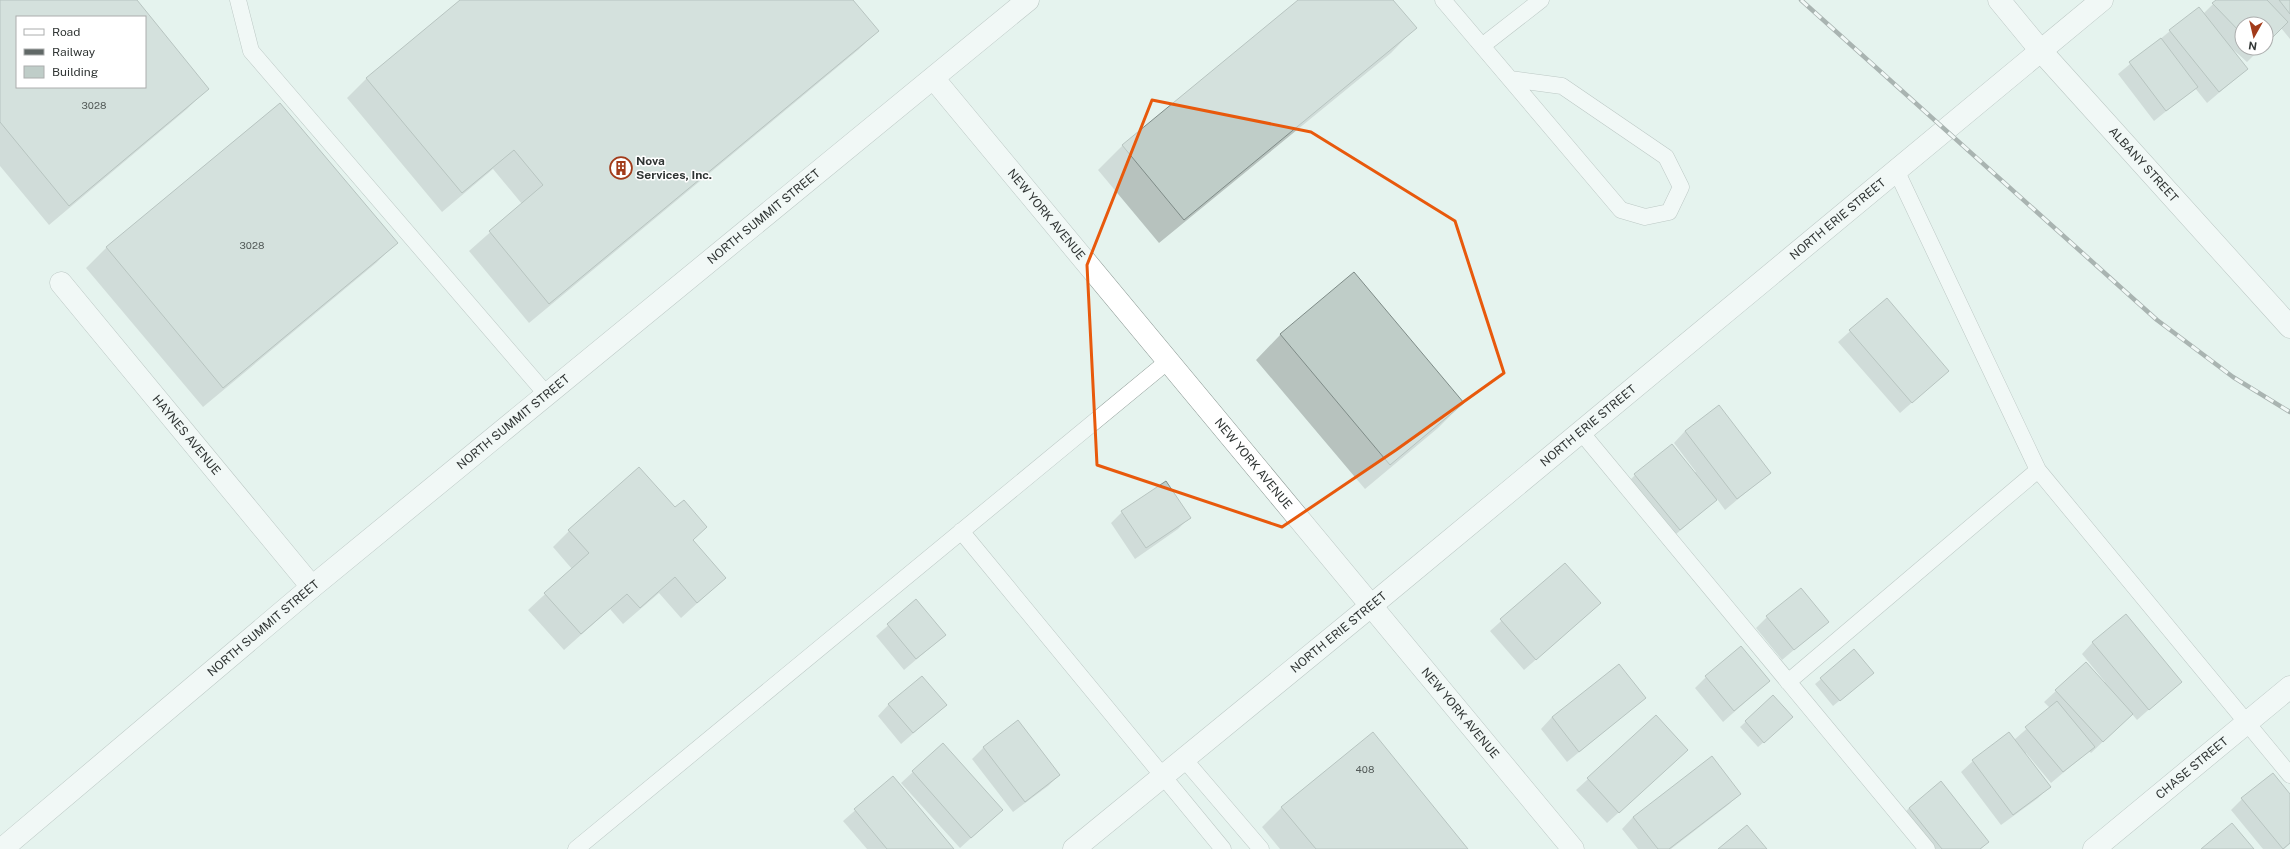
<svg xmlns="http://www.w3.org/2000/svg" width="2290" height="849" font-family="'Public Sans',sans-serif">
<rect width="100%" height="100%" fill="#e5f3ee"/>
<path fill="#0003" fill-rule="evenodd" d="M0 0H136L207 89 187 109 49 225 0 166ZM17 17H145V87H17Z
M462 0H852L878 31 858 50 529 323 469 251 522 204 493 169 442 212 347 98 367 78Z
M1300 0H1392L1415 28 1391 53 1159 243 1098 170 1123 145Z
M2217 0H2290V39L2281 28 2266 43V24H2242V48H2261L2247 62 2227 44 2247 69 2207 103 2195 88 2154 121 2118 74 2170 31 2203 14Z
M280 104 396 243 376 263 203 407 86 268 106 248Z
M1354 273 1463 403 1438 428 1365 489 1256 360 1280 335Z
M1886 299 1948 371 1900 413 1838 342Z
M1719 406 1769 473 1725 510 1717 499 1668 541 1624 486 1635 475 1696 472 1674 443 1685 431Z
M675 508 692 541 725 578 681 618 659 593 623 624 610 609 564 650 528 610 572 569 553 547 569 531Z
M1122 512 1189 518 1178 529 1135 559 1111 523Z
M1565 564 1588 614 1524 670 1490 631Z
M916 601 945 635 904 670 876 636Z
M1767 617 1827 622 1782 660 1756 628Z
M2093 642 2180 682 2137 720 2132 714 2091 753 2089 751 2051 783 2026 753 2024 754 2049 787 2038 798 2001 825 1961 772 1973 761 2009 734 2014 740 2050 708 2044 702 2086 663 2104 683 2105 682 2082 654Z
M1706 677 1769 681 1723 722 1695 688Z
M1867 678 1833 706 1815 684 1821 679Z
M1773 696 1786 723 1758 747 1740 727Z
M1645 698 1567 762 1541 729 1552 717Z
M889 704 946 705 901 744 878 716Z
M1656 717 1675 762 1607 823 1576 790Z
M1018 721 1059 775 1048 786 1013 812 972 759 983 748Z
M943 744 990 821 960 848 901 783Z
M892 778 952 849H867L843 821Z
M1740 794 1728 805 1671 849H1638L1622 829 1633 817Z
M2290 796V844L2284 849H2263L2231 810 2242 799Z
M1282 807 1467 849H1280L1262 827Z
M1909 808 1988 842 1981 849H1922L1898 820Z"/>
<path fill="#bfcdc8" stroke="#7f8c88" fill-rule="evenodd" d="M0 0H137L209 89 69 206 0 122ZM17 17H145V87H17Z
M460 0H853L879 31 549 304 489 231 543 185 514 150 462 193 366 78Z
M1298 0H1393L1417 28 1184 220 1122 145Z
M2216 0H2267L2288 22 2266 44V24H2242V34L2212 3Z
M2279 0H2290V14Z
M2199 7 2248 69 2219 92 2169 30Z
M2161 38 2198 87 2166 111 2129 62Z
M280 103 398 243 223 388 106 247Z
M1354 272 1464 403 1390 465 1280 334Z
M1887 298 1949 371 1912 403 1849 330Z
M1719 405 1771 473 1737 499 1685 431Z
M1672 444 1717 500 1680 530 1634 474Z
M639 467 675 507 684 500 707 527 693 540 726 578 697 603 675 577 640 608 627 594 581 634 544 593 589 553 568 530Z
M1166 481 1191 518 1146 548 1121 511Z
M1565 563 1601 603 1536 660 1500 619Z
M1801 588 1829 622 1794 650 1766 616Z
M916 599 946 635 916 659 887 624Z
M2126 614 2182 682 2149 710 2092 642Z
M1741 646 1770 681 1734 711 1705 676Z
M1854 649 1874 673 1840 701 1820 678Z
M2086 662 2133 714 2103 742 2055 690Z
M1619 664 1646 698 1579 752 1552 717Z
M922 676 947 705 913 733 888 704Z
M1773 695 1793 717 1764 743 1745 721Z
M2057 701 2095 747 2063 772 2025 727Z
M1656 715 1688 750 1619 813 1587 778Z
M1018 720 1060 775 1025 802 983 747Z
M1373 732 1468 849H1316L1281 807Z
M2009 732 2051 787 2013 815 1972 760Z
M943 743 1003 810 971 838 912 771Z
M1712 756 1741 794 1669 849H1658L1633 817Z
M2273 773 2290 794V843L2283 849 2241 798Z
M893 776 954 849H887L854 809Z
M1941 781 1989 842 1980 849H1942L1909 808Z
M2232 823 2254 849H2201Z
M1747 825 1767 849H1718Z"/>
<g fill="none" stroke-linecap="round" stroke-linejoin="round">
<g stroke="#8a9792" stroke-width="17">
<path id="service" d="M238 0 251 51 547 395
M1443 0 1621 210 1645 217 1669 212 1681 187 1666 157 1562 86 1510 79
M1482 46 1541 0
M1896 170 2038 470
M1581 432 1927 849
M961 531 1223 849
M1788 682 2038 470 2290 775
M1184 759 1261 849
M576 849 1168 361"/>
</g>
<g stroke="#8a9792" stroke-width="23">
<g id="minor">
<path id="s1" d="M1999 0 2041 51 2290 327"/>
<path id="s2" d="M61 283 312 587"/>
<path id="s3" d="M1074 849 1372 605 2102 0"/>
<path id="s4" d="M2094 849 2290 687"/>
</g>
</g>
<g stroke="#8a9792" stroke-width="23">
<g id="tertiary">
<path id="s5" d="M934 79 1573 849"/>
</g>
</g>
<g stroke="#8a9792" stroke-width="23">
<g id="secondary">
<path id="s6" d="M2 849 312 587 1028 0"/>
</g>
</g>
<use href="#service" stroke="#fff" stroke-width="16"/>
<use href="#minor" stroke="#fff" stroke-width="22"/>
<use href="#tertiary" stroke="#fff" stroke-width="22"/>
<use href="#secondary" stroke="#fff" stroke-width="22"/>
<g stroke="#606866" stroke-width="4.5">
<path id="rail" d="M1801 0 2157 320 2233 377 2290 412"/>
</g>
<use href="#rail" stroke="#fff" stroke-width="3" stroke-dasharray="9" stroke-linecap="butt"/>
</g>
<path d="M0 0H2290V849H0ZM1152 100 1311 132 1455 221 1504 373 1396 450 1282 527 1097 465 1087 265Z" fill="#e5f3ee" fill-opacity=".55" fill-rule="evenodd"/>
<path fill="none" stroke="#e8590c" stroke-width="3" stroke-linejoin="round" d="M1152 100 1311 132 1455 221 1504 373 1396 450 1282 527 1097 465 1087 265Z"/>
<defs>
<g id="building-ring" transform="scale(1.15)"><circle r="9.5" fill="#fff" stroke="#a23b1a" stroke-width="1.5"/><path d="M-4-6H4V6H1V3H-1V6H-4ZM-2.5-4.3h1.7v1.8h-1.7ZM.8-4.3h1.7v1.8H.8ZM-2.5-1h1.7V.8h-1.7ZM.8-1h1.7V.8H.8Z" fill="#a23b1a"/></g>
</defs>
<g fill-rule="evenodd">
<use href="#building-ring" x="621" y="168"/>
</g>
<g text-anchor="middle" stroke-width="3" stroke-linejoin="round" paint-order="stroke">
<g font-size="10" fill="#545b59">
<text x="94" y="109">3028</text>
<text x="252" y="249">3028</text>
<text x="1365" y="773">408</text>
</g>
<g font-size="12" font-weight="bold" fill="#303534" stroke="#fff" text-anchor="start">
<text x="636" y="165">Nova<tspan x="636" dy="14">Services, Inc.</tspan></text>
</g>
<g font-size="12" fill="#303534" stroke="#fff">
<text dy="4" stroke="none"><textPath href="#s1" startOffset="219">ALBANY STREET</textPath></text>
<text dy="4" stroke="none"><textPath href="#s5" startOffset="176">NEW YORK AVENUE</textPath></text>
<text dy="4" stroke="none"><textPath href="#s6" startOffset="990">NORTH SUMMIT STREET</textPath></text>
<text dy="4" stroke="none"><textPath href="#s3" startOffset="990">NORTH ERIE STREET</textPath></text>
<text dy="4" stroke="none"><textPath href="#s6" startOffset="666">NORTH SUMMIT STREET</textPath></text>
<text dy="4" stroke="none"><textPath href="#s3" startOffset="666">NORTH ERIE STREET</textPath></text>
<text dy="4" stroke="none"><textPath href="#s2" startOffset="197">HAYNES AVENUE</textPath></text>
<text dy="4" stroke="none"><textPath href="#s5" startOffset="500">NEW YORK AVENUE</textPath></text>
<text dy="4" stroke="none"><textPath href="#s6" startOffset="342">NORTH SUMMIT STREET</textPath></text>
<text dy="4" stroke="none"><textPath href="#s3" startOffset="342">NORTH ERIE STREET</textPath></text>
<text dy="4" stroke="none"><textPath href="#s5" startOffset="824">NEW YORK AVENUE</textPath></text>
<text dy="4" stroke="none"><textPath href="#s4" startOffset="127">CHASE STREET</textPath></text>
</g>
</g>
<rect x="16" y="16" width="130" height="72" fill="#ffffff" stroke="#acaeae"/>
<rect x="24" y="29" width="20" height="6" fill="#ffffff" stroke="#acaeae"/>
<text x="52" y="36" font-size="12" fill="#303534">Road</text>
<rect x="24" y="49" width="20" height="6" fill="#606866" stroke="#acaeae"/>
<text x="52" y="56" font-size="12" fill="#303534">Railway</text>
<rect x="24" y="66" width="20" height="12" fill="#bfcdc8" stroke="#acaeae"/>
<text x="52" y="76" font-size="12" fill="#303534">Building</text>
<g transform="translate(2254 36) rotate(188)"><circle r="19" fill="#ffffff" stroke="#acaeae"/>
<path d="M0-3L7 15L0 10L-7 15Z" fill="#a23b1a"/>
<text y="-6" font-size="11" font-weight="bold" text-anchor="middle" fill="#303534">N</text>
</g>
</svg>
